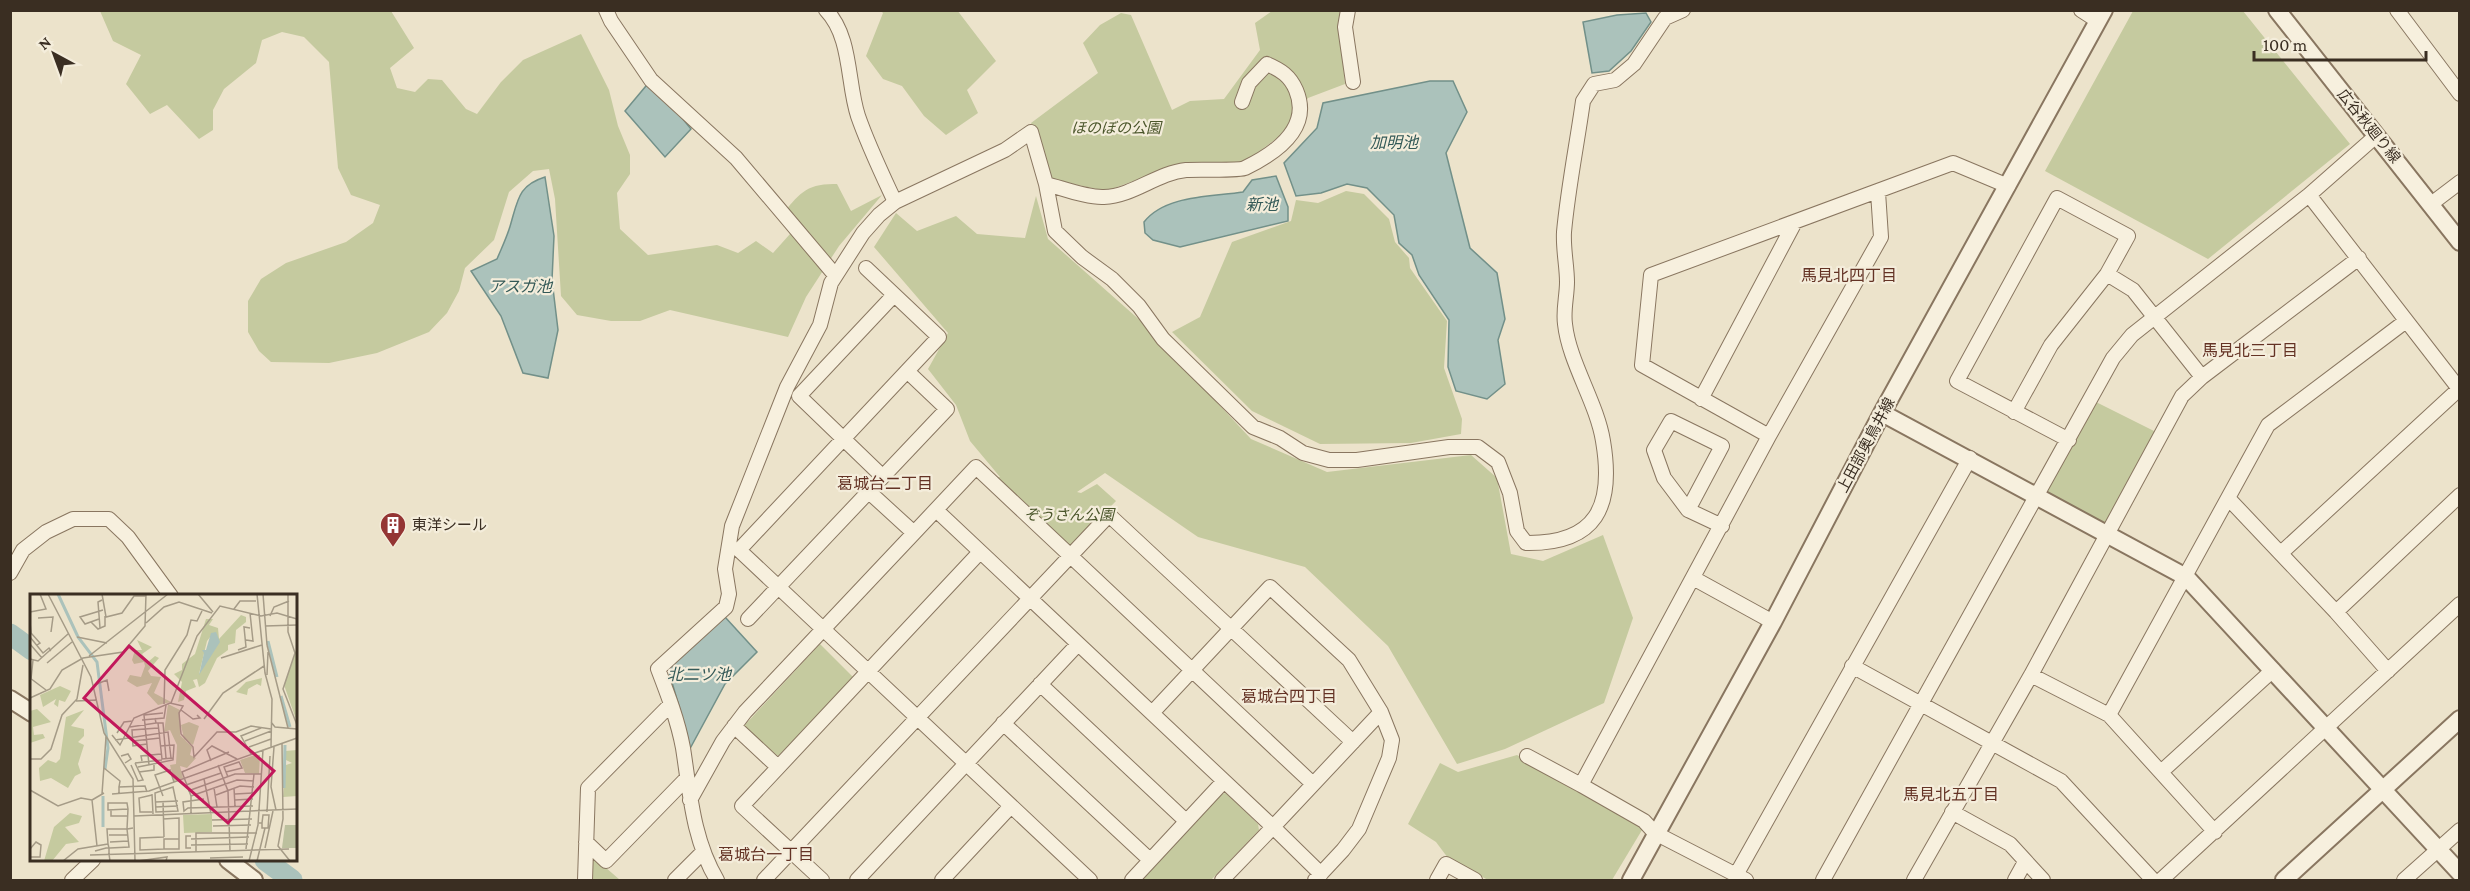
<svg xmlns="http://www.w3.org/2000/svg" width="2470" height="891" font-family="'Crimson Pro','Noto Sans JP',serif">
<rect width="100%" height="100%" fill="#ece3cb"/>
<path fill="#c5ca9f" d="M957 10 996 61 967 90 978 113 946 135 924 116 902 86 883 79 866 56 883 13 881 11Z
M100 11H391L414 48 390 68 397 88 415 92 428 79 442 80 466 109 477 114 501 82 523 60 581 34 609 90 618 126 630 155V174L617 193 620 229 648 255 717 245 738 253 756 241 773 253 790 234 781 216C799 194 806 183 837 184L851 211 882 195 839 246 806 297 788 337 670 310 640 321H611L577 315 561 296 555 199 549 169 533 171 509 192 494 240 465 268 459 291 447 313 429 332 377 353 329 363 271 362 259 351 248 332V301L261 279 286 263 346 242 373 223 380 205 351 195 338 168 329 62 304 37 282 32 262 40 256 63 224 89 213 110V130L199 139 167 105 150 114 126 84 141 55 113 41Z
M1272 11H1344L1341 44 1345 84 1308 98 1281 135 1244 163H1183L1106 191 1050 179 1031 123 1098 73 1083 43 1100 25 1121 13 1131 15 1172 110 1190 101 1224 99 1260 50 1255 23Z
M2133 11H2243L2350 144 2208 259 2045 171Z
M1346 191 1364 194 1389 219 1395 242 1409 258 1410 268 1447 321 1444 368 1462 419 1461 434 1411 443 1320 444 1252 411 1172 332 1200 317 1232 242 1291 221 1296 200 1318 203Z
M1036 196 1048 239 1143 323 1251 439 1327 472 1471 455 1497 478 1511 554 1543 561 1603 535 1633 618 1604 703 1505 749 1457 764 1388 646 1305 567 1198 537 1105 473 1077 492 1081 493 1097 484 1116 501 1070 548 993 477H1000L970 441 956 405 928 369 948 333 874 247 896 213 917 231 956 216 977 234 1025 238Z
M2094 401 2156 432 2105 526 2045 492Z
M820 644 855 679 778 756 743 727Z
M1517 755 1645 825 1612 880H1488L1448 858 1436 842 1408 824 1440 763 1458 772Z
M1226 793 1258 824 1259 830 1211 880H1138L1221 794Z
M595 860H597L620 880H590L591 862Z"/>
<path fill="#abc2bb" stroke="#729089" stroke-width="1.5" d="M1646 13 1651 22 1631 51 1609 71 1592 73 1583 22 1617 15Z
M651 80 691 129 665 157 625 111Z
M1430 81H1453L1467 112 1446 153 1470 248 1497 273 1505 319 1498 340 1505 384 1487 399 1456 391 1448 367 1449 320 1419 275 1412 255 1399 243 1394 215 1367 188 1347 184 1321 193 1296 196 1284 163 1317 128 1323 103Z
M1276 176 1288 207V221L1180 247 1153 240 1145 233 1144 222C1165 195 1211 197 1243 192L1252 180Z
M545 177 554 236 552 280 558 330 548 378 523 373 501 316 471 271 497 259C502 247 508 235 511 223 518 199 519 185 545 177Z
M725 617 757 652 725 684 686 756 687 734 667 665Z"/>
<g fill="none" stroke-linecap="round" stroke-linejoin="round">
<path stroke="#abc2bb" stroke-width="21" d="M10 634 32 650
M265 860 292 880"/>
<g stroke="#897660" stroke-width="16">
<path id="minor" d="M606 10 611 21 651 80 736 158 835 275
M826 10C852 37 847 83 858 116 868 145 882 174 895 202
M1348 10 1345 27 1353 82
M2081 10 2098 21
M2397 10 2460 94
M1046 184C1062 188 1088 198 1104 197 1133 196 1157 173 1186 170 1197 169 1239 171 1245 168 1276 153 1312 128 1296 90 1290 76 1281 70 1267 64L1249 83 1242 102
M2309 195 2460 390
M2431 204 2460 182
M866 268 939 337 739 550 1090 880
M2107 274 2133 290 2202 377
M1701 399 1795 222
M2014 412 2051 345 2107 274 2128 236 2057 198 1957 381 2069 440
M1769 436 1642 365 1651 275 1953 163 2008 186
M882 476 799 396 894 295
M868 491 914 533 976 467 1313 784
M2228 498 2336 612 2388 671
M936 510 1273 827 1381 712
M1688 510 1722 446 1671 421 1654 450 1664 478 1688 510 1722 526
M2281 553 2459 389
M10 573 23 550 46 532 73 519H109L128 537 171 596
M1693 578 1773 622
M2336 612 2460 495
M748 619 947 409 907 371
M1852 666 2061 781 2153 880
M2031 675 2109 715 2215 832
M1040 684 1186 821
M1152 713 1270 587 1349 660 1381 712 1392 740 1389 758 1359 829 1343 850 1315 880
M2109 715 2268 425 2406 321
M1003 723 1150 860
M734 726 778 767
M1527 756 1581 785
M2161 772 2273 670
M690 800 723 741 745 712 914 533
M1952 812 2010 844 2043 880
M586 842 606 861 686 779
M1736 875 1970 458
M72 880 93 860
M585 880 588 788 671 704
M675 880 703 852
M717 880C693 840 690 793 683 748 678 721 668 695 658 669L726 607 729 594 725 569 732 526 787 387 820 325 831 283 863 233 879 215 895 202 1005 150 1031 132 1046 184 1055 231 1082 257 1112 279 1139 306 1163 339 1253 427 1280 438 1303 453 1329 460H1357L1449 447H1478L1498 462 1510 493 1517 531 1526 543C1597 544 1614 506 1603 441 1597 403 1569 362 1565 324 1563 310 1567 296 1567 282 1567 266 1563 249 1564 232 1568 188 1577 144 1583 101L1594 84 1615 80 1634 64 1665 18 1683 10
M764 880 1109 515 1353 742
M822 880 742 806 980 552
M857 880 1078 644
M942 880 1011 806
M1132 880 1224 781
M1222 880 1273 827 1321 874
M1437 880 1446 864 1475 880
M1746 880 1655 833 1644 821 1581 785 1769 436 1881 237 1878 192
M1823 880 2113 358 2132 335 2309 195 2376 136
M1914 880 2031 675 2182 396 2202 377 2359 258
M2015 880 2025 862
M2161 880 2460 604
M2404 880 2460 830"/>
</g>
<g stroke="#897660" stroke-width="20">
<path id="tertiary" d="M2277 10 2460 242
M1882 413 2186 577 2460 873
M10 699 32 713
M228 860 254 880
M1631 880 1773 622 1882 413 2104 10
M2284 880 2460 719"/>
</g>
<use href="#minor" stroke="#f7f0de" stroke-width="14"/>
<use href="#tertiary" stroke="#f7f0de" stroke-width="16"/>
</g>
<defs>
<g id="building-pin" transform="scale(1.35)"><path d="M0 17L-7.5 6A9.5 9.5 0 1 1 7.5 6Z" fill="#943534" stroke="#f4eddb"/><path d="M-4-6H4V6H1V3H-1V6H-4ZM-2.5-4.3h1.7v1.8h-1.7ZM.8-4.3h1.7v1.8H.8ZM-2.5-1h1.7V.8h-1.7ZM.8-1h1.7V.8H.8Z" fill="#fff"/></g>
</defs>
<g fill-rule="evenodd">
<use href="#building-pin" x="393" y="525"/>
</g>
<g text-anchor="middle" stroke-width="4.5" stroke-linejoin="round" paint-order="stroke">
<g font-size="15" fill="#3a2e22" stroke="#f4eddb">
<text transform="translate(2369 126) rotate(51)" y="5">広谷秋廻り線</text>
<text transform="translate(1866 445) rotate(-62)" y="5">上田部奥鳥井線</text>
</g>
<g font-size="15" font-style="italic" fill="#4a552a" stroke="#f4eddb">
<text x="1116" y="133">ほのぼの公園</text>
<text x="1069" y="520">ぞうさん公園</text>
</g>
<g font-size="15" fill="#3a2e22" stroke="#f4eddb" text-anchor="start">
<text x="412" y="530">東洋シール</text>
</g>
<g font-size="16" font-style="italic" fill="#335957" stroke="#f4eddb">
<text x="1394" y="148">加明池</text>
<text x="1262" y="210">新池</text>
<text x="520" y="292">アスガ池</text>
<text x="699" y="680">北二ツ池</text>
</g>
<g font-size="16" fill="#643325" stroke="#f4eddb">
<text x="1849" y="281">馬見北四丁目</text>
<text x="2250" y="356">馬見北三丁目</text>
<text x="885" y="489">葛城台二丁目</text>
<text x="1289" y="702">葛城台四丁目</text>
<text x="1951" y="800">馬見北五丁目</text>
<text x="766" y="860">葛城台一丁目</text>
</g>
</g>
<g transform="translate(30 594)">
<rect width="267" height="267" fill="#ece3cb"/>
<path d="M211 21 216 23V28L206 36 205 49 198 51V56L187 64 175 89 169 93 167 85 163 86 166 93 156 97 154 106 148 108 152 88 144 80 152 76V70L165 60 176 25H183L179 31 188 34 189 45ZM181 42 189 47 169 80 177 47ZM107 46 122 53 112 60 118 68 125 62 129 64 118 77 121 82 131 83 124 99 141 108 128 111 117 99 122 89 107 93 97 87 100 81 111 83 115 72 114 68 104 70 102 66 105 56H112ZM267 53V128L254 91ZM232 84 231 92 227 90 218 95 217 101 206 98 216 88ZM30 92 41 97 35 108 29 106 28 113 24 110 26 105 13 113 10 101ZM138 110 150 116V141L162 153 160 161 166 164 157 174 150 172 153 184 144 187 140 171 146 170 147 151 140 136 134 138ZM7 115 21 128 3 133 4 141 13 140 15 144 0 149V117ZM54 116 41 132 54 135V142L48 148 54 151 48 170 51 179 45 182 38 194 21 184 10 187 9 174 18 166 26 169 30 165 36 123ZM159 128 169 132 163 151 154 145 151 131ZM267 156V202L253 203 256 171 262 169 256 166 255 157ZM225 161H230L229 180 215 179 210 166ZM40 219 52 222 49 229 35 233 49 248 36 250 22 267H14L24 233ZM182 220V238L154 239 153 221Z" fill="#c5ca9f" fill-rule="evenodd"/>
<path d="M255 231H267V254H252Z" fill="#bcc09e"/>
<path d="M186 38 190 48 169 81 174 59 172 56H176L181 39Z" fill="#abc2bb"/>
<path fill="none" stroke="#abc2bb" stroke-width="3" d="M28 0 48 43 67 68 78 154 75 175M238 47 247 83M251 102 260 133M254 194 255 151M73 233V202"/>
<path fill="none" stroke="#a59b87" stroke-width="1.5" d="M18 0 61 83 74 139 103 185 105 267M72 0 76 23 92 19 104 2H116M168 0 183 18M227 0 235 79 242 105 241 153M233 0 237 51M258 0V38L265 59 253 95 267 131M204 15 210 7H226M0 18 16 15 10 0M240 22 244 13 259 7M8 24 23 23 21 38M69 25 55 30 50 23 73 16M0 28 1 39 10 49 7 51M61 28 68 35 75 32V22M116 29 134 13 149 8 182 19M235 32 267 31M70 34 68 8 72 6M0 43 13 59 19 54 21 57M47 43 77 49M216 46 223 47 220 19M0 50 12 64M237 51 258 134M208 56 216 53 214 33 220 34M59 62 138 0M191 64 232 51M0 65 8 67 38 40M17 69 42 48M237 81 238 58M0 84 16 96M1 85 3 66M64 91 77 86 79 97M0 104 20 95 32 76 53 64 93 58 115 32 116 0M46 107 67 106M141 109 167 42 190 12 231 22 247 19 267 25M134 110 135 76 157 41 161 26 167 27 172 17M151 116 163 125 170 124 167 121M125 124 126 129H133L136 164M174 125 193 99 234 72M112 126 134 124 136 111M241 128 245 133 267 135M128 129 132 165 143 164M100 133 126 129M87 139 94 128 103 127M82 141 90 151 104 124 140 109 153 112 149 119 151 140 163 153 164 163 187 138H206L221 132 241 135M85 146 138 138 141 164M103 147 130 144M215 147 241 137M252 149 253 225 248 252 260 267M117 150 103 152 102 136 128 134M219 153 241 145M244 153 241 193 246 216M221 160 211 142 231 134M91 162 98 160 101 165 95 169M0 165H11L21 155 32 121 47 105 53 71M112 167 111 162 131 160M181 167 177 156 182 152 207 165M105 169 132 166M101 171 108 187 113 186 105 169M119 171 114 121 133 119M188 171 198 197 200 257M108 173 143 166 144 151 130 152M74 174 90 187 89 193M109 178 124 176V171M196 178 212 174 209 168 194 173 198 183M174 185 181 220M156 191 191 179M143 193 148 217 126 218 125 199ZM184 194 187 213M204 194 205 212M0 196 28 212 51 204 62 206M158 197 205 180H231M72 200 76 143M82 200 119 197 267 144M89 200V193L115 192 117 198M122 200 123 220M205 200 223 199M122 201 109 204 110 218H122M186 201 210 192 224 193M133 202 125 181 140 176 144 188M161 202 207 186 224 187M174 205 153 208 154 217 158 214 223 212M205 206 223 205M133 207 134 243M125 208 148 207M125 213 148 212M98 215 78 216V209H97L98 215 97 235 103 234M81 216V222H97M237 218 240 162M161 220V202L152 178 199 158M104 222 267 215M133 225 149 224V255H134V245H149M182 226 222 225M229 229H232V234H238L239 221H233L232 229M183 232 221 231M79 241H97M161 242H156V254H161M134 243 110 244V256L134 255M161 245 219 243M80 248 98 247M161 251 218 250M67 252 62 206 74 199M235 254 243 217M0 255 6 248 11 251 10 263H0M216 255 224 180M65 257 76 254H80L99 253 97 235H77L78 250 79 254V260L80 267M166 258V239H227M60 261 259 255M180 264 213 263M33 267 48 255 78 250M108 267 137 263 136 267M219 267 228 231 233 156M227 267 235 234"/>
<path fill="#c2185b" fill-opacity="0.15" stroke="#c2185b" stroke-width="3" d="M99 52 244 177 198 229 54 104Z"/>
<rect width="267" height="267" fill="none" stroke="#3a2e22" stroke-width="3"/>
</g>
<rect width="2470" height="891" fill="none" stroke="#3a2e22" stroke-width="24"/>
<g transform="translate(54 54) rotate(319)" stroke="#f4eddb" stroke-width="4.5" paint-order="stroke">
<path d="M0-4.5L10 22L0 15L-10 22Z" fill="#3a2e22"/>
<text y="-9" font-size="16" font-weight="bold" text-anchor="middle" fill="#3a2e22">N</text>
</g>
<path d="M2254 51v9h172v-9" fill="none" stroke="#3a2e22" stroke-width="3"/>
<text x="2263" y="51" font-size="18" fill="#3a2e22" stroke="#f4eddb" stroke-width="4.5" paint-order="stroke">100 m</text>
</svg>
